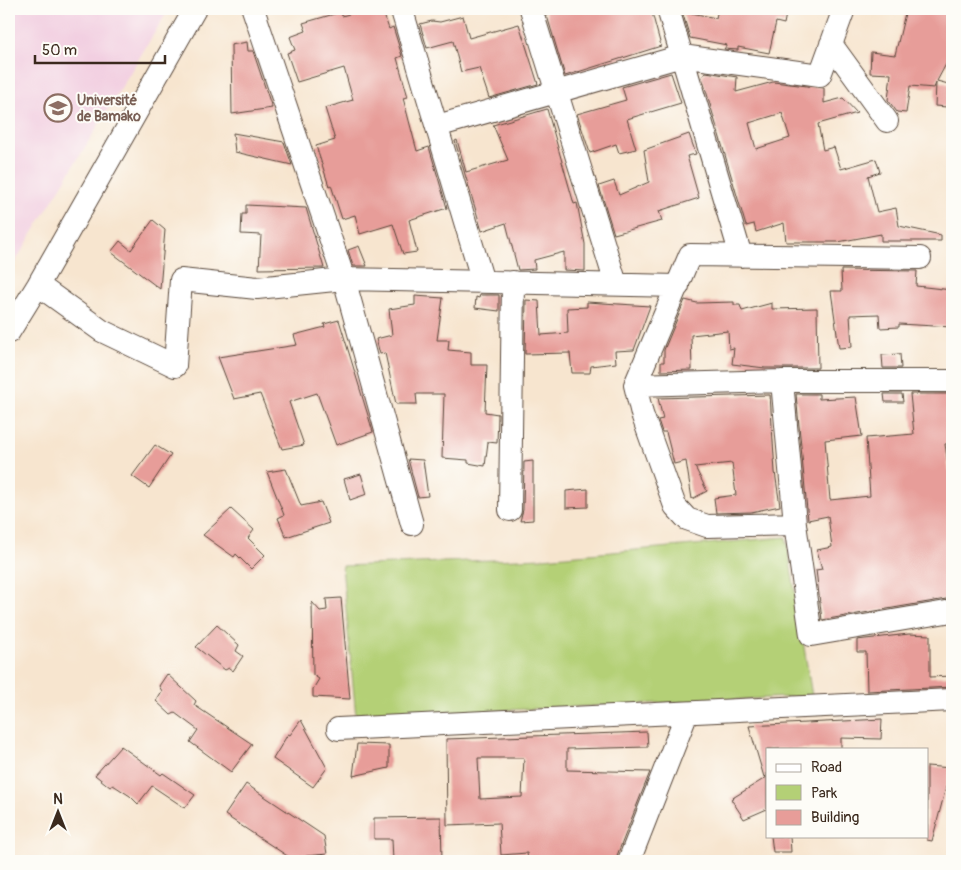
<svg xmlns="http://www.w3.org/2000/svg" width="961" height="870" font-family="Pangolin,sans-serif">
<rect width="100%" height="100%" fill="#fdfcf7"/>
<filter id="ink" filterUnits="userSpaceOnUse"><feTurbulence type="fractalNoise" baseFrequency=".02" numOctaves="2"/><feDisplacementMap in="SourceGraphic" scale="10" xChannelSelector="R" yChannelSelector="G"/><feConvolveMatrix kernelMatrix="1 2 1 2 8 2 1 2 1" color-interpolation-filters="sRGB"/></filter>
<filter id="wash" filterUnits="userSpaceOnUse"><feTurbulence type="fractalNoise" baseFrequency=".0096" numOctaves="4" result="noise"/><feDisplacementMap in="SourceGraphic" scale="20" xChannelSelector="R" yChannelSelector="G"/><feGaussianBlur stdDeviation="1.12" result="paint"/><feColorMatrix in="noise" values="0 0 0 0 0 0 0 0 0 0 0 0 0 0 0 0 0 1.4 0 .05"/><feComposite in="paint" operator="in"/></filter>
<g filter="url(#wash)">
<rect width="100%" height="100%" fill="#f7e5cf"/>
<path fill="#f2cfe1" d="M9 9H169L9 272Z"/>
<path fill="#b4d076" stroke="#787d4a" d="M786 537 812 696 356 717 342 566 543 558Z"/>
<g id="blocks">
<path fill="#e79d99" fill-rule="evenodd" d="M366 9H382L389 29 393 27 402 56 397 58 408 97 403 98 417 151 429 147 447 208 409 220 417 252 403 254 393 224 360 234 355 215 342 219 331 185 329 186 316 146 335 140 325 108 353 100 344 68 297 82 287 53 295 50 290 37 306 31 303 23 341 12 342 16Z
M545 9H651L661 46 565 76Z
M718 9H787L784 24 776 22 769 53 738 47V50L724 49 727 45 690 38 682 11 716 18Z
M906 9H952V53L937 81 952 85 947 107 935 106 936 83 934 88 910 86 906 113 897 112 888 100 891 74 870 73 871 52 895 55Z
M463 16 469 38 519 24 538 84 489 98 479 68 461 72 453 41 427 48 420 24 432 21 440 22Z
M247 42 248 51H253L272 108 232 114 231 45Z
M706 72 737 77 736 92 773 82 824 88V103L843 98 857 113 818 124 823 150 834 147 841 169 876 159 880 172 868 176 877 212 896 208 899 226 941 235V241H881V234L838 242H786L784 223 756 232 754 224 746 226 702 77ZM782 113 790 138 756 149 749 123Z
M671 73 681 103 627 119 636 149 619 153 616 144 590 153 577 114 626 100 622 87Z
M547 109 574 204 577 203 585 244V271L564 270V252L534 260 535 269 518 270 506 223 482 231 455 141 457 140 466 172 508 160 493 125Z
M233 133 284 142 292 165 235 152Z
M689 134 696 154 687 156 699 198 659 211 662 221 614 234 599 186 614 181 619 195 649 182 644 150Z
M246 205 306 208 324 268 259 269 261 235 241 234 242 214H246Z
M153 220 165 230 160 289 111 252 120 241 131 250Z
M359 246 367 266H353L348 250Z
M841 270 917 271 916 286 952 290V327L899 324V327L880 328 879 314 850 315 852 347 839 348 831 291H842Z
M480 295H499V311L475 308 476 297 479 298Z
M415 296 443 298 437 340H449L448 350 471 352V365H487L485 412 498 414V416L497 443 488 442 485 466 468 463V460L442 458 444 394H416L417 404H396L385 353 380 354 376 339 392 335 389 309 415 305Z
M526 300 539 301 541 335 568 333 567 308 587 307V302L650 306 634 350 615 351 616 363 591 366 590 373H572L570 353 525 354Z
M685 300 697 303 734 302V305H740L742 311 772 303V309L817 308 818 368H765L732 364 734 348 729 349 728 331 691 335 692 370 661 371V362H664V350Z
M339 320 373 432 336 445 317 393 289 402 304 445 282 449 260 394 234 399 218 357 297 345 294 335 325 327 324 324Z
M900 354 901 368H883L882 355Z
M796 394H819V399L856 397 862 436 825 440 830 500 870 496 866 438 914 434 910 394H952V443L945 444 949 471 952 470V598L822 620 816 570 822 569 817 550 832 547 828 516 808 520Z
M884 394H902L903 402H885Z
M770 395 775 472 780 506 751 512 716 513 714 498 736 495 732 463 695 467 707 491 692 499 686 461 674 464 666 432H662L658 420 663 419 658 398Z
M155 445 171 455 149 488 132 476Z
M408 459 423 460 428 496 418 497Z
M533 461V520L520 521 523 510 524 462Z
M286 469 301 506 321 502 329 523 286 537 278 518 284 515 267 472Z
M361 474 367 494 350 500 344 479Z
M588 489V507L566 508V491Z
M231 509 254 530 248 538 265 555 251 569 236 554 234 557 203 535Z
M341 598 350 699 313 697V689L319 679 313 675 312 602 320 611 327 610 326 599Z
M217 625 239 645 236 651 243 656 233 671 229 668 225 670 196 647Z
M909 634 930 635V677L952 676V687L867 691 866 652H857V640Z
M167 674 196 701 194 705 252 744 231 772 190 742 198 730 175 713 171 715 156 701 162 691 159 686Z
M882 719 881 739 841 738V749H767V776L764 777 749 726Z
M301 720 327 768 313 787 273 759 288 734 290 735Z
M647 732 648 747 567 749V770L650 772 616 858 588 861H528L527 853 501 855 499 823 447 825 446 739ZM478 758H524L522 797 480 799Z
M357 744 389 745V768L353 776Z
M121 746 161 775 163 773 195 795 185 808 152 786 138 804 130 796 113 785 110 787 95 775Z
M927 766 951 768 932 841 927 840Z
M767 777V809L744 819 731 799Z
M246 784 324 836 327 854 306 856 307 861H295L225 815Z
M441 817 442 861H393L392 839H374V818Z
M771 836H790L791 852H773Z"/>
</g>
</g>
<g filter="url(#ink)">
<use href="#blocks" fill-opacity="0" stroke="#574639" stroke-width="1"/>
<g fill="none" stroke-linecap="round" stroke-linejoin="round">
<g stroke="#574639" stroke-width="24">
<path id="minor" d="M253 9 344 279 412 524
M531 9 616 284
M668 9 741 256
M403 14 483 282
M831 44 887 121
M437 126 682 56 820 75 844 9
M38 285 102 331 175 366 181 280 257 288 344 279 678 286
M9 332 38 285 195 9
M782 381 795 524 811 635 952 611
M635 385 782 381H952
M510 510 513 282
M795 524 707 526 687 519 675 506 642 414 635 385 690 255 920 258
M338 729 952 700
M629 861 687 713"/>
</g>
<use href="#minor" stroke="#fff" stroke-width="22"/>
</g>
</g>
<defs>
<g id="university-ring" transform="scale(1.4375)"><circle r="9.5" fill="#fdfcf7" stroke="#8d6e63" stroke-width="1.5"/><path d="M0-5L7-2L0 1L-7-2ZM-4 1L0 2.5L4 1V4Q0 6-4 4Z" fill="#8d6e63"/></g>
</defs>
<g fill-rule="evenodd">
<use href="#university-ring" x="58" y="108"/>
</g>
<g text-anchor="middle" stroke-width="4" stroke-linejoin="round" paint-order="stroke">
<g font-size="14" font-weight="bold" fill="#785e54" stroke="#fdfcf7" text-anchor="start">
<text x="77" y="105">Université<tspan x="77" dy="16">de Bamako</tspan></text>
</g>
</g>
<rect width="961" height="870" fill="none" stroke="#fdfcf7" stroke-width="30"/>
<rect x="766" y="748" width="162" height="90" fill="#fdfcf7" stroke="#afa8a0"/>
<rect x="776" y="764" width="25" height="8" fill="#ffffff" stroke="#afa8a0"/>
<text x="811" y="772" font-size="15" fill="#3b2a1e">Road</text>
<rect x="776" y="785" width="25" height="15" fill="#b4d076" stroke="#afa8a0"/>
<text x="811" y="798" font-size="15" fill="#3b2a1e">Park</text>
<rect x="776" y="810" width="25" height="15" fill="#e79d99" stroke="#afa8a0"/>
<text x="811" y="822" font-size="15" fill="#3b2a1e">Building</text>
<g transform="translate(58 812)" stroke="#fdfcf7" stroke-width="4" paint-order="stroke">
<path d="M0-4L9 19L0 12L-9 19Z" fill="#3b2a1e"/>
<text y="-8" font-size="14" font-weight="bold" text-anchor="middle" fill="#3b2a1e">N</text>
</g>
<path d="M35 55v8h130v-8" fill="none" stroke="#3b2a1e" stroke-width="2.5"/>
<text x="42" y="55" font-size="15" fill="#3b2a1e" stroke="#fdfcf7" stroke-width="4" paint-order="stroke">50 m</text>
</svg>
